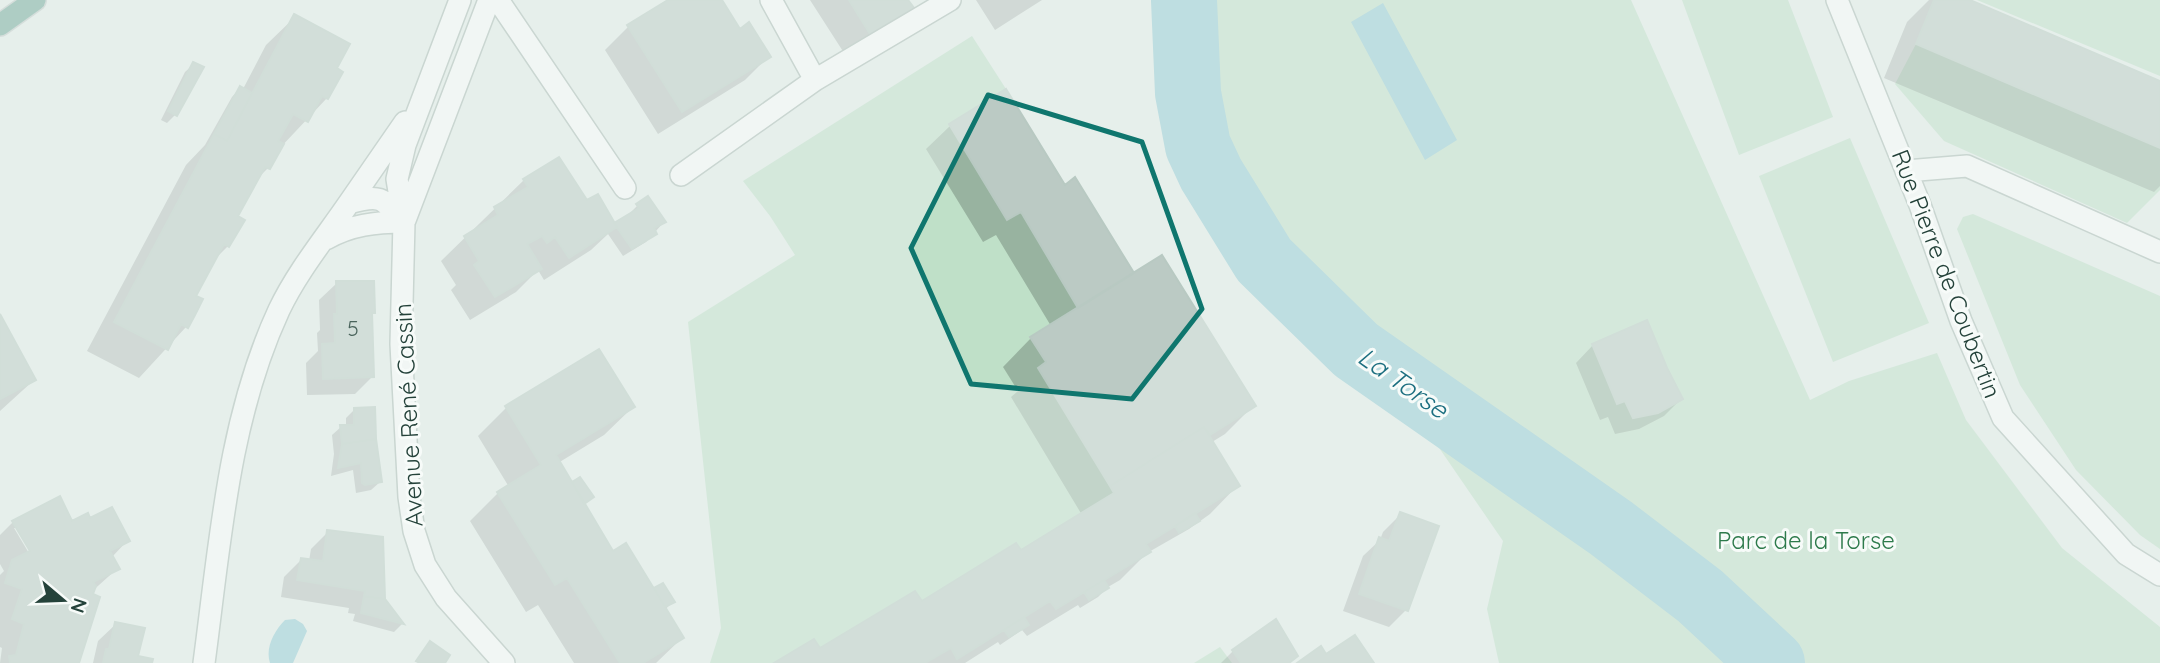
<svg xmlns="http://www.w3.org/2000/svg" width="2160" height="663" font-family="Quicksand,sans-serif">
<rect width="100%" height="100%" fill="#e6efeb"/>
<path fill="#bfe0c8" d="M1182 0H1631L1810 400 1849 381 1937 353 1966 420 2062 548 2160 627V663H1499L1487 609 1503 541 1385 369 1285 269 1188 158 1175 37Z
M1682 0H1788L1833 117 1739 155Z
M1977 0H2160V76Z
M972 36 1006 89 949 125 1007 219 1021 212 1078 308 1030 337 1046 362 1039 368 1114 493 1021 550 1015 543 922 601 915 591 820 648 814 639 774 663H710L721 628 688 322 795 255 770 216 743 181Z
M1916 44 2160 148V190L2127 223 1944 141 1895 84Z
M1850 138 1929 323 1833 362 1759 176Z
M1973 214 2160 296V549L2140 535 2076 470 2020 385 1957 229 1963 217Z
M1220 647 1232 663H1194Z"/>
<path fill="#8ec9d4" d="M1383 3 1457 140 1425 160 1351 22Z
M295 619 303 624 307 631 293 663H270C265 648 274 631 285 620Z"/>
<path fill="#0003" fill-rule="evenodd" d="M672 0H720L739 31 769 56 745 80 658 134 605 50 628 27Z
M810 0H906L911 8 888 32 846 56Z
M976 0H1042L995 30Z
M1929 0H1966L2160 83V186L2154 192 1884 78 1907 22Z
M295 17 335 69 341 72 327 98 279 149 268 168 254 182 235 217 228 246 214 260 194 297 186 327 139 378 87 351 186 165 205 145 232 97 240 88 243 89 266 45Z
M194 64 175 115 167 123 161 120 185 72Z
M1005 92 1064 188 1134 275 1253 406 1225 434 1212 442 1238 485 1210 514 1189 529 1147 553 1120 580 1108 587 1098 597 1080 608 1078 605 1027 636 1022 630 1000 645 998 642 965 663H778L819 651 921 604 1020 553 1082 515 1011 397 1018 391 1003 367 1031 338 1051 326 996 235 983 242 926 149 950 126Z
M524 180 586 203 614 225 630 215 629 214 638 205 664 222 646 242 623 256 608 234 591 250 544 280 538 270 516 292 470 320 451 290 456 285 441 261Z
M337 283 374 312 370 316 372 377 355 394 307 395 306 363 318 351 317 333 320 330 319 300Z
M0 317 34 380 0 411Z
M1593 345 1681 399 1664 416 1639 429 1615 434 1608 417 1600 420 1576 363Z
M633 407 604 435 558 463 613 553 655 590 663 585 672 602 665 610 682 638 656 663H574L538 605 526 612 470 521 498 493 509 487 478 436 506 408Z
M355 409 374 439 380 482 371 490 356 493 353 470 331 476 334 454 332 435 341 427H346V418Z
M1401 514 1406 610 1389 627 1343 611 1363 556 1380 540 1383 532Z
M90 521 128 540 112 557 118 568 89 594 77 663H0L2 648 0 647V575L4 571 0 564V535L13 522 71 524ZM14 528H18L36 558 33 560Z
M328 532 402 624 394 632 353 621 355 614 348 613 349 608 281 597 284 577 301 560 309 561 311 549Z
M1275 622 1296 656 1289 663H1221L1233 651Z
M116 624 136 657 150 663H93L98 641Z"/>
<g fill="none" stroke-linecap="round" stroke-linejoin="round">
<path stroke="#8ec9d4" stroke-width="66" d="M1184 0 1188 93 1198 146 1211 174 1264 260 1356 350 1611 528 1700 596 1772 663"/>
</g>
<path fill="#bbcac4" stroke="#b8c9c2" stroke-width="2" d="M668 0H722L740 29 749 22 771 57 682 112 627 25Z
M849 0H908L914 8 870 34Z
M1934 0H1970L2160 81V148L1916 44Z
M294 14 350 44 337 68 343 72 328 99 322 96 308 122 293 114 278 141 284 144 270 169 265 167 238 216 245 220 229 247 224 244 196 296 203 299 195 315 188 328 181 324 168 350 114 322 214 134 227 141Z
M193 62 204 67 177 116 168 111Z
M240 86 252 93 227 141 214 134Z
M1006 89 1065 185 1075 177 1134 273 1078 308 1021 212 1007 220 949 124Z
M559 157 587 200 598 194 617 227 569 258 555 237 547 243 542 236 527 244 542 269 495 297 474 265 479 261 464 236 498 215 494 207 528 187 523 179Z
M648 196 666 222 654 228 657 234 632 249 614 223 639 208 636 204Z
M1162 255 1256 406 1210 435 1204 427 1110 486 1038 368 1046 362 1030 337Z
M336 281H374L375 313H372L374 377 323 379 322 344 335 343 334 314H337Z
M0 314 36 380 0 399Z
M1647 320 1667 368 1683 399 1658 413 1633 418 1625 401 1617 404 1592 344Z
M599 349 635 407 556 455 613 551 626 543 684 638 643 663H620L567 578 555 585 497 492 541 465 505 406Z
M375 407 376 439 342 444 340 425H354V408Z
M1204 427 1240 486 1146 544 1151 552 1056 609 1050 601 957 659 951 648 925 663H774L814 639 820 648 915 591 922 601 1016 543 1021 550 1114 493 1110 486Z
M376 439 382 482 365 485 362 483 361 463 338 468 342 444Z
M580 477 594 497 584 504 572 482Z
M60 496 72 521 88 513 90 518 112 507 130 541 110 551 120 569 93 582 96 586 93 594 100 597 79 663H10L9 656 16 655 24 624 12 619 22 589 5 583 12 560 30 551 12 521Z
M1400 512 1439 526 1408 611 1359 594 1379 537 1389 541Z
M1195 513 1200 521 1179 533 1175 526Z
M327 530 383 537 385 599 364 596 365 591 297 580 301 558 323 561Z
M1104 580 1109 588 1089 600 1084 592Z
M663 583 675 602 665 607 654 588Z
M364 596 385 599 404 624 361 613Z
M1024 617 1029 625 1009 637 1004 630Z
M1276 619 1298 656 1289 663H1241L1232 650Z
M115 622 145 628 138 656 153 659 152 663H103L106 649H109Z
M1355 635 1374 663H1297L1321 646 1326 654Z
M430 641 450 655 445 663H420L416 661Z"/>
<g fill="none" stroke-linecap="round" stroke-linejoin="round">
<g stroke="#a8b8b2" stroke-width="24">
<path id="minor" d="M460 0 405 145 397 179 404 222 401 344 409 497 414 531 425 565 446 598 504 663
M498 0 625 188
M771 0 815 80
M1837 0 1920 205 1961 321 2003 418 2126 554 2160 575
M1906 171 1967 166 2160 252
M681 175 815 80 950 0
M349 203 405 122
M405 220 489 0
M326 239C350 225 376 222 404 222
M204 663C220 544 228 420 279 310 297 272 325 238 349 203 381 194 382 197 404 222"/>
</g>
<g stroke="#c2cac8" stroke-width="24">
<path id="major" d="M0 25 35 0"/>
</g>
<use href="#minor" stroke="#fff" stroke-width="21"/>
<use href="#major" stroke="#6aa596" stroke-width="21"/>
</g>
<path d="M0 0H2160V663H0ZM988 95 1142 142 1202 309 1132 399 971 384 911 248Z" fill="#e6efeb" fill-opacity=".55" fill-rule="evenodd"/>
<path fill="none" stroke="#0f766e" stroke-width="5" stroke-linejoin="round" d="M988 95 1142 142 1202 309 1132 399 971 384 911 248Z"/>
<g text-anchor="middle" stroke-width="6" stroke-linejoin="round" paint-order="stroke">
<g font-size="21" fill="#4a645c">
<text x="353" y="336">5</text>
</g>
<g font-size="24" fill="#24423a" stroke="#f7fbf9">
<text transform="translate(1946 274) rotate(69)" y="8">Rue Pierre de Coubertin</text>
<text transform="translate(409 415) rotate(-93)" y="8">Avenue René Cassin</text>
</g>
<g font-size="24" fill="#2d7a4b" stroke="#f7fbf9">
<text x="1806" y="549">Parc de la Torse</text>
</g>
<g font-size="26" font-style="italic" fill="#1c6f80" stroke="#f7fbf9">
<text transform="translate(1403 383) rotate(35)" y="9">La Torse</text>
</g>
</g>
<g transform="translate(63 600) rotate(109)" stroke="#f7fbf9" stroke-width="5" paint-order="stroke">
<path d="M0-5L12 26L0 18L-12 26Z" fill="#24423a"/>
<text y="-10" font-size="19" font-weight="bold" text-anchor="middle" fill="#24423a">N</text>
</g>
</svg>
